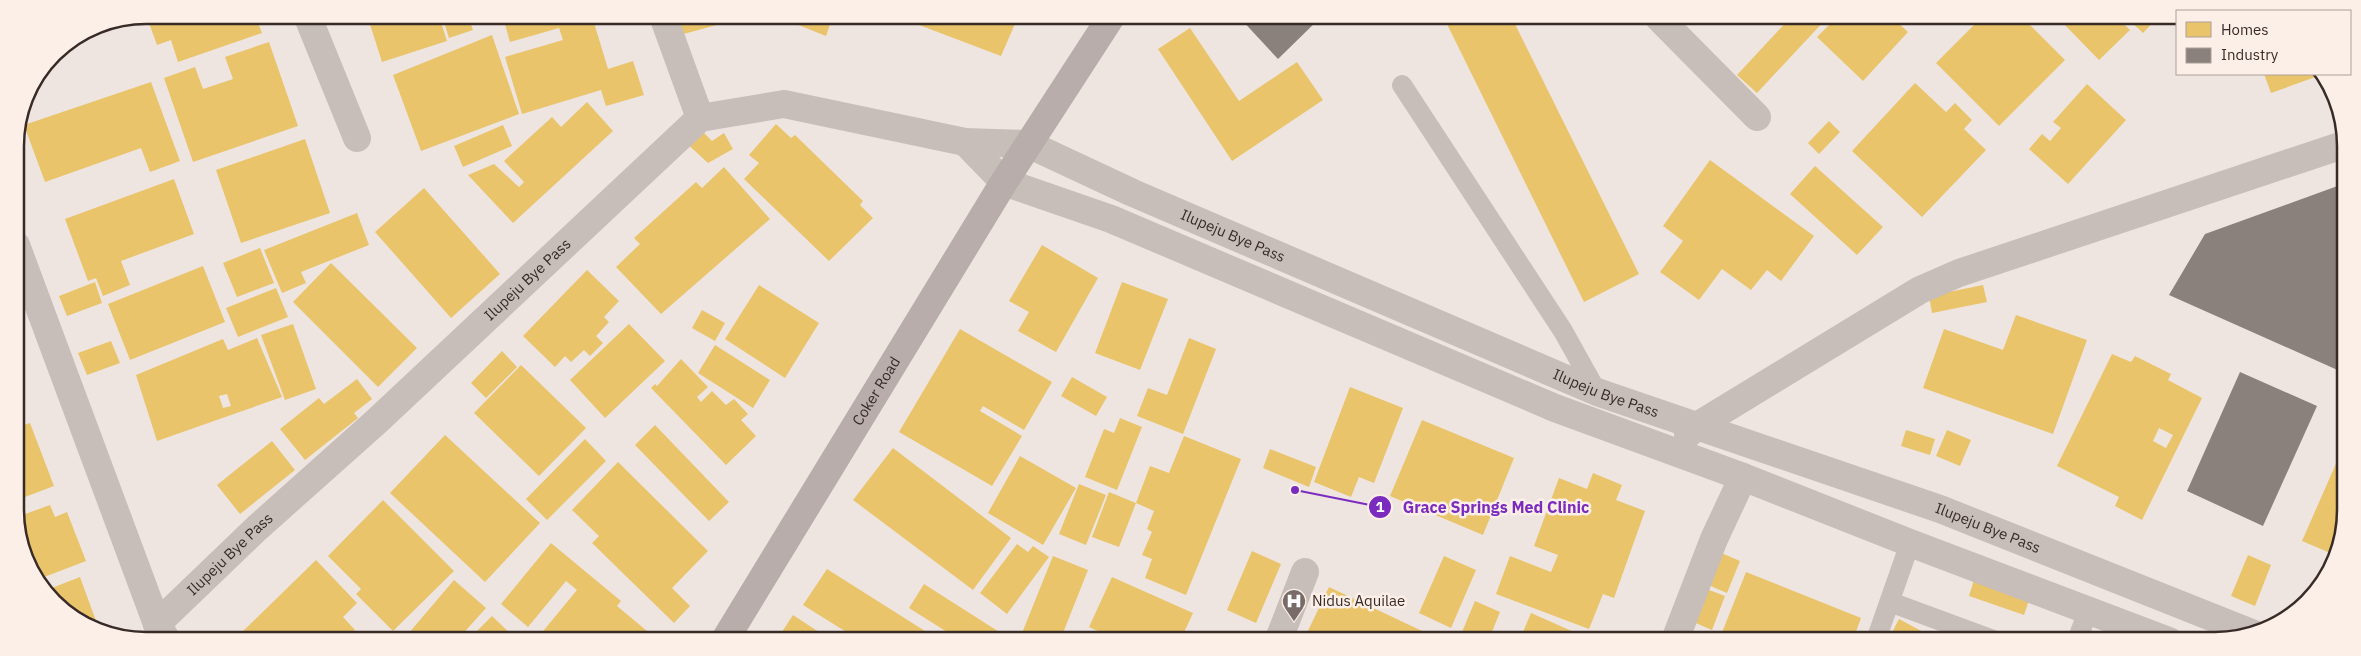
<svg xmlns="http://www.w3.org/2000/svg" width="2361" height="656" font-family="'IBM Plex Sans',sans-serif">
<rect width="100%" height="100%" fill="#eee5e1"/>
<path fill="#e9c46a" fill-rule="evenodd" d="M146 15H255L262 33 178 62 171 40 157 45Z
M367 15 439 16 447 41 382 62Z
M442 16H468L473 30 449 38Z
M509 16H592L608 69 633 61 644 95 606 106 601 90 522 114 505 57 563 40 559 28 510 42 503 17Z
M674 16H734L735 20 680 35Z
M776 16H833L826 36Z
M898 17H1018L1001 56Z
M1444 18H1512L1639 274 1584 302Z
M1790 18H1827L1757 93 1737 75Z
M1835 19H1894L1908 32 1863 81 1817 37Z
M1980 19H2024L2065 60 1999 126 1936 63Z
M2059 19H2119L2130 30 2099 60Z
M2128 19H2156L2143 33Z
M1190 28 1239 101 1297 62 1323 100 1232 161 1158 49Z
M492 35 519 114 421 151 393 75Z
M269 42 298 126 193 162 164 78 195 67 203 89 233 79 225 57Z
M2264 74H2321V75L2271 93Z
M151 82 180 161 150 172 141 148 45 182 24 125Z
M1915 83 1946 112 1955 103 1972 120 1964 129 1986 150 1922 217 1852 151Z
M2087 84 2126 120 2068 184 2029 149 2042 134 2050 141 2061 128 2053 122Z
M587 102 613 131 513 223 468 175 494 164 519 187 524 182 504 161 552 117 561 127Z
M1829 121 1840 132 1819 154 1808 143Z
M776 124 791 138 795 135 863 201 860 205 873 218 829 261 744 179 759 163 749 155Z
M503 125 512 146 463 167 454 146Z
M701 130 712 141 724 133 733 149 708 163 683 140Z
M305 139 330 213 241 243 216 170Z
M1710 160 1814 236 1781 281 1767 270 1751 290 1722 269 1699 300 1660 272 1683 241 1663 226Z
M1815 166 1883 227 1857 255 1790 194Z
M724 167 770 219 661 314 616 267 640 244 634 238 696 182 702 188Z
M174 179 194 234 121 261 130 285 103 296 96 278 88 281 65 219Z
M424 188 500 274 451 318 375 232Z
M357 213 369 245 301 272 306 283 282 293 264 250Z
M1042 245 1098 278 1056 352 1018 331 1029 312 1009 301Z
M260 248 274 283 237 297 223 263Z
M331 263 417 348 378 387 293 302Z
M203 266 225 322 130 360 108 304Z
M587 270 619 301 604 317 609 322 596 336 603 343 590 356 584 350 571 362 565 356 555 367 523 336Z
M95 282 102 303 67 316 59 296Z
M1122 282 1168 299 1140 370 1095 353Z
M759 285 819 323 785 378 725 339Z
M1983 285 1987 302 1932 313 1929 296Z
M276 288 288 317 238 337 226 308Z
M702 310 725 323 715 341 692 328Z
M2016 315 2087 340 2053 434 1923 388 1944 329 2003 350Z
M293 324 316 389 285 400 261 335Z
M629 324 665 361 605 418 570 380Z
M960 329 1052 382 1024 430 983 406 980 411 1022 436 992 486 899 432Z
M257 338 282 397 157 441 136 375 223 339 228 350ZM227 394 231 406 223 408 219 396Z
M1189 338 1216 349 1183 434 1137 416 1148 388 1167 395Z
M111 341 120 363 87 375 78 353Z
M715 345 770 380 753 408 698 373Z
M502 351 517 367 486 398 471 383Z
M2112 354 2131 362 2135 356 2171 374 2168 380 2202 398 2142 520 2115 506 2119 497 2057 466ZM2159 428 2173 435 2166 448 2153 441Z
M681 359 708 387 697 397 701 402 712 391 726 405 734 399 748 414 741 420 756 436 726 465 651 388 655 384 657 386Z
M521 365 586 428 539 476 474 413Z
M1072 377 1107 397 1096 416 1061 396Z
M357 379 372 399 354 413 358 418 305 460 280 429 319 398 324 404Z
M17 387 24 406 17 408Z
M1350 387 1403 408 1374 483 1359 477 1351 497 1314 482Z
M1120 418 1142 427 1117 490 1085 477 1104 429 1114 433Z
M1422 420 1514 458 1483 535 1390 496Z
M30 423 54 486 17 500V427Z
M655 425 729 502 709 521 635 445Z
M1906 430 1935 439 1930 455 1901 446Z
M1947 430 1971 440 1960 466 1936 456Z
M445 435 540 523 485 582 390 493Z
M1184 436 1241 459 1186 595 1145 578 1152 559 1142 555 1152 532 1147 529 1154 511 1136 503 1150 466 1169 473Z
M585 439 606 461 547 520 526 499Z
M272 441 295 470 240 514 217 485Z
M893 448 1011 538 973 590 853 500Z
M1270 449 1316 467 1309 487 1263 468Z
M2342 450V544L2335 555 2302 541Z
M1020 456 1076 488 1043 545 988 513Z
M618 462 708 551 672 588 690 606 674 623 592 543 599 536 572 510Z
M1593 473 1622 485 1616 500 1645 511 1614 598 1603 594 1589 629 1496 594 1510 556 1551 572 1558 555 1534 546 1559 478 1587 489Z
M1079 484 1106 495 1086 545 1059 534Z
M1109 492 1136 503 1119 547 1092 537Z
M383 500 454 571 393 631 356 594 361 589 328 556Z
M50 505 55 517 67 512 86 561 39 579 17 536V517Z
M551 543 621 601 617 606 653 636 651 638 540 637 539 636 577 590 566 581 528 627 501 604Z
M1017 544 1028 552 1033 546 1049 557 1007 614 980 593Z
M1252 551 1281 564 1256 623 1227 610Z
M1719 552 1740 561 1727 593 1706 584Z
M2248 555 2271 565 2255 606 2231 596Z
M1053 556 1088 570 1061 638H1020Z
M1444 556 1476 570 1451 628 1419 613Z
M316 560 357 603 343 617 355 630 347 637H237Z
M827 569 936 638H856L803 605Z
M1746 572 1861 618 1853 640H1719Z
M80 577 99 629 48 597 44 591Z
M1112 577 1193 613 1181 639H1135L1130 636 1129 639H1115L1089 627Z
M454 580 486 608 460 637H411L408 634Z
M1974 580 2029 600 2024 615 1969 596Z
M924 584 1004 635 1002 638H969L958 631 955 637 909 608Z
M1329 587 1439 639H1304Z
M1704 588 1725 596 1712 630 1691 621Z
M1475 601 1500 612 1489 639H1459Z
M1531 613 1592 640 1520 639Z
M793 615 828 638H778Z
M492 616 514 637H471Z
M1899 619 1938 640H1888Z
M108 628 111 636 102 631Z"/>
<path fill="#8a817c" d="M1239 17H1321L1278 59Z
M2343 184 2342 372 2169 295 2205 234Z
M2240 372 2317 406 2263 526 2187 491Z"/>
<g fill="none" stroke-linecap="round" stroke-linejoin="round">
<path stroke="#c7beba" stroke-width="20" d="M1402 85 1563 331 1597 392
M1890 602 1993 640
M1876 640 1910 543
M2077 640 2089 609"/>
<g stroke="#c7beba" stroke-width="28">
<path d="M307 15 357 138"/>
<path d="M663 16 700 118"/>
<path d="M1659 18 1757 117"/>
<path d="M965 142 1004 182 1111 219 1555 408 1743 477 1910 543 2169 641"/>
<path d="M1688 434 1697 426 1920 290 1959 273 2343 145"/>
<path id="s1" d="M157 624 257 528 377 421 700 118 784 104 965 142 1028 144 1133 193 1597 392 1940 509 2254 634"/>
<path d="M1279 639 1305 572"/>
<path d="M1675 640 1714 539 1743 477"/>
</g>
<path stroke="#c7beba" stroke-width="28" d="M16 245 157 624 165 637"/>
<path stroke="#b8adaa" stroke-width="28" id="s2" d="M726 638 1004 182 1111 17"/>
</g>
<defs>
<g id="hospital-pin" transform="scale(1.25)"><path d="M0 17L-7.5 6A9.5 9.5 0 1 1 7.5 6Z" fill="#786b68" stroke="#fbefe7"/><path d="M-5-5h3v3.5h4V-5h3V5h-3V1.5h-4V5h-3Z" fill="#fff"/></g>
</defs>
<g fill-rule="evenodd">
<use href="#hospital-pin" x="1294" y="601"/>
</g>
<g text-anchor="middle" stroke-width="5" stroke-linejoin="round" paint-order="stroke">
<g font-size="15" fill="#382a27" stroke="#fbefe7">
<text dy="5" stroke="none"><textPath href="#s1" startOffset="1300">Ilupeju Bye Pass</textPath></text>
<text dy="5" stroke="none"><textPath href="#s1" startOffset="506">Ilupeju Bye Pass</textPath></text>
<text dy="5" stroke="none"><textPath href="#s2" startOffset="289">Coker Road</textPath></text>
<text dy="5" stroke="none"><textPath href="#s1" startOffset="1705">Ilupeju Bye Pass</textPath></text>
<text dy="5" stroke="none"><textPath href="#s1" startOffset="2110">Ilupeju Bye Pass</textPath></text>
<text dy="5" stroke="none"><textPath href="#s1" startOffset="101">Ilupeju Bye Pass</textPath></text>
</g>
<g font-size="15" fill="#382a27" stroke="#fbefe7" text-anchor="start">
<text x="1312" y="606">Nidus Aquilae</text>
</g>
</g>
<path d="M0 0H2361V656H0ZM146 24H2215A122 122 0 0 1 2337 146V510A122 122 0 0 1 2215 632H146A122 122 0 0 1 24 510V146A122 122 0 0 1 146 24Z" fill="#fbefe7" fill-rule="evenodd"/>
<path fill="none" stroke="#382a27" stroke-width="2.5" d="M146 24H2215A122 122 0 0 1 2337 146V510A122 122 0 0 1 2215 632H146A122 122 0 0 1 24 510V146A122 122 0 0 1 146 24Z"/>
<path fill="none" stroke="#7b2cbf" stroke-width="2" d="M1295 490L1380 507"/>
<g fill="#7b2cbf" stroke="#fbefe7" stroke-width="2">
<circle cx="1295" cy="490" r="5"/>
<circle cx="1380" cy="507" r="12"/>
</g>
<g font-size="15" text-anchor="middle" font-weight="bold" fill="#fff">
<text x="1380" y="512">1</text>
</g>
<g font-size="16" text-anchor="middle" font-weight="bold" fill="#7b2cbf" stroke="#fbefe7" stroke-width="5" stroke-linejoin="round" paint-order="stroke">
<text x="1496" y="513">Grace Springs Med Clinic</text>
</g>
<rect x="2176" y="10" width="175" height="65" fill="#fbefe7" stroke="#ada09a"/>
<rect x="2186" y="22" width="25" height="15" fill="#e9c46a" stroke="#ada09a"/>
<text x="2221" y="35" font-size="15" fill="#382a27">Homes</text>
<rect x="2186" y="48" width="25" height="15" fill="#8a817c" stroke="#ada09a"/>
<text x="2221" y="60" font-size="15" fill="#382a27">Industry</text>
</svg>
